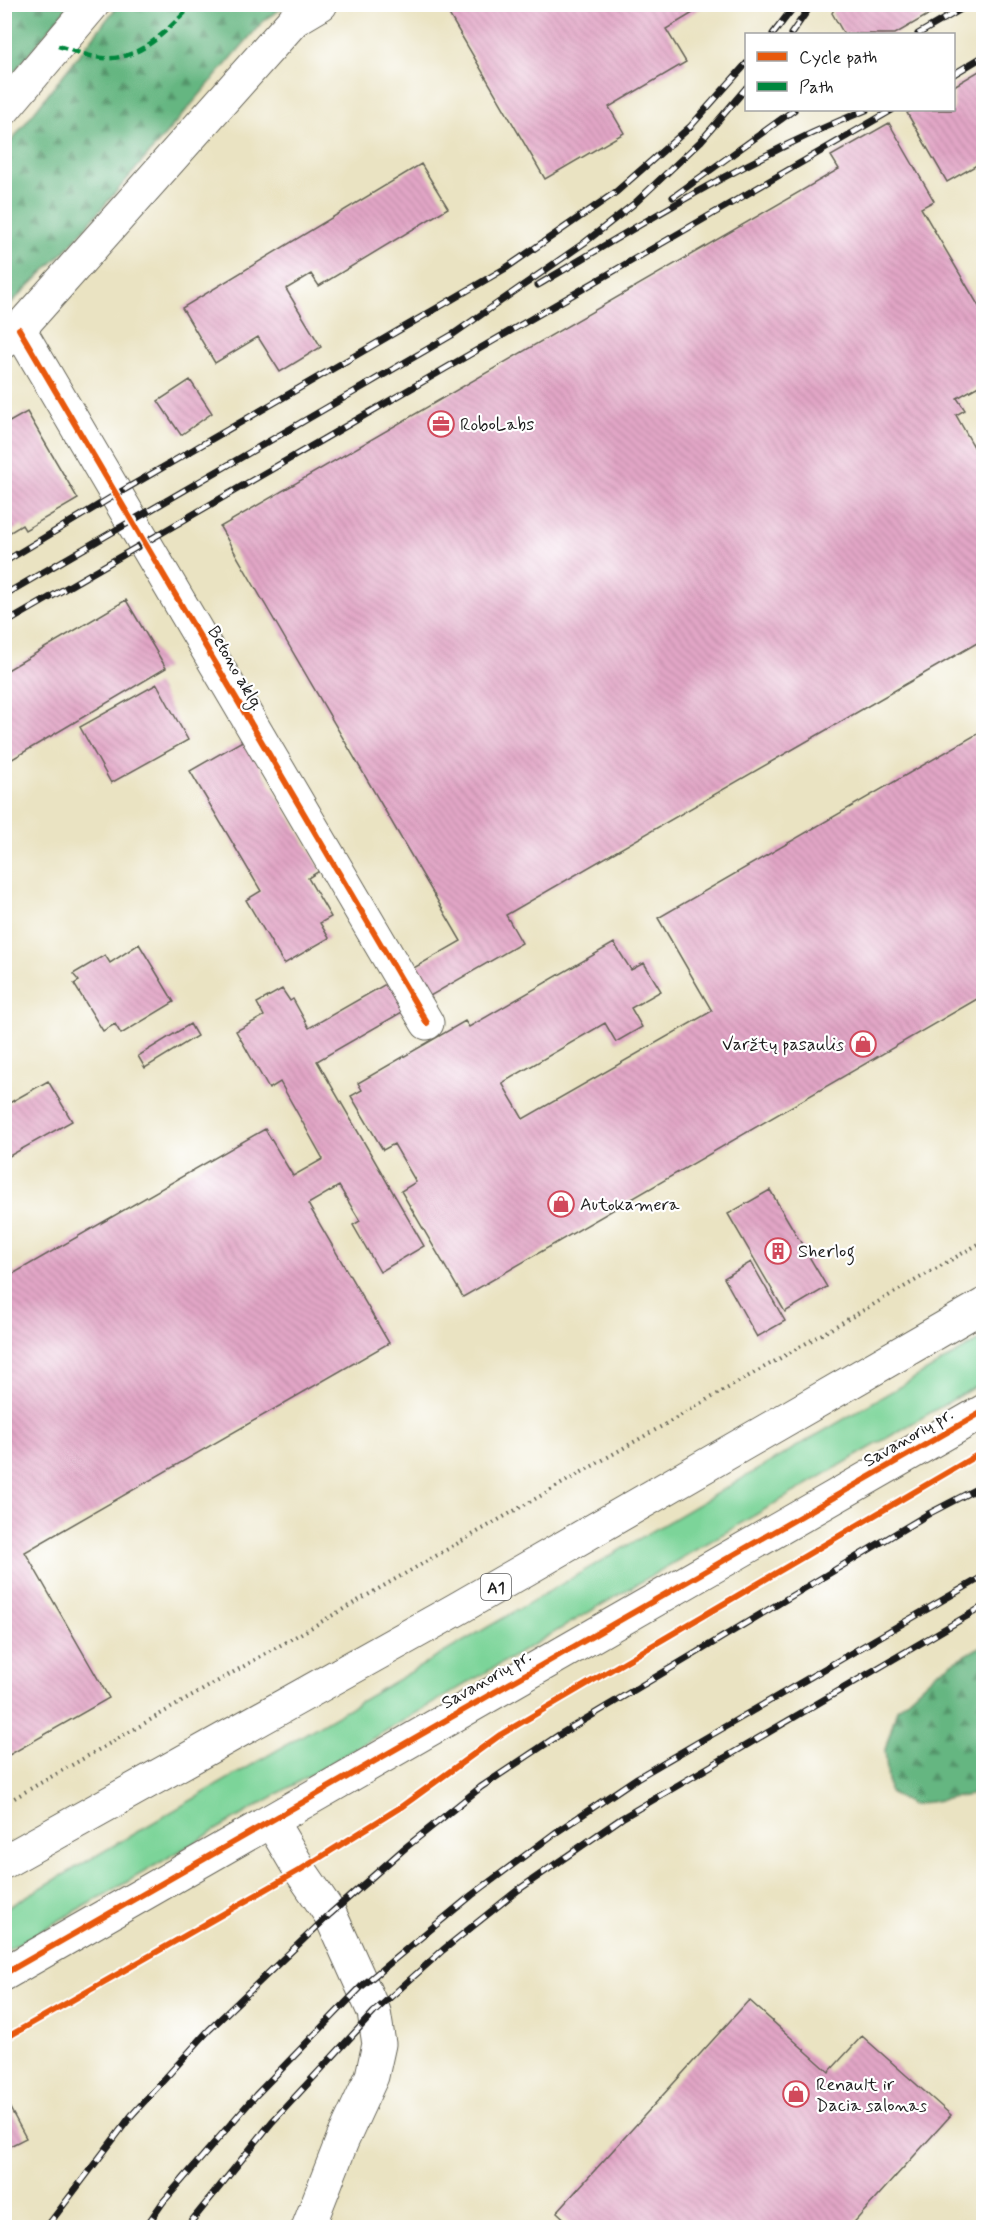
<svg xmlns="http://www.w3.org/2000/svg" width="988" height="2232" font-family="Mynerve,sans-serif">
<defs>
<pattern id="forest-firs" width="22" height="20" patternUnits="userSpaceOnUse" patternTransform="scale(1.5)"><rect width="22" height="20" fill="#65b681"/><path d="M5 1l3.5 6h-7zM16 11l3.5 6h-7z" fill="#529369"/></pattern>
<pattern id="building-back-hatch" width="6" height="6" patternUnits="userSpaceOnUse" patternTransform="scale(1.5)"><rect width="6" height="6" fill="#e2a6c6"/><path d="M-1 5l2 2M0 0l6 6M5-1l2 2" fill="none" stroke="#c18eaa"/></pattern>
</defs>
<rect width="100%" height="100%" fill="#fff"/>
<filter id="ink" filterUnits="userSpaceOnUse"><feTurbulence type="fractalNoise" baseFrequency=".0167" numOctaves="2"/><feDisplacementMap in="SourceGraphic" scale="12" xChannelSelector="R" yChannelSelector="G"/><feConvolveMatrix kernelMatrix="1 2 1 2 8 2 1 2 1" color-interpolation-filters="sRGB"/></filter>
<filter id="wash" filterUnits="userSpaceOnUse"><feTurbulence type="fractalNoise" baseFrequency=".008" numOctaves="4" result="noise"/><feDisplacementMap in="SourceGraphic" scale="24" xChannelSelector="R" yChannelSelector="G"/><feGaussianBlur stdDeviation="1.35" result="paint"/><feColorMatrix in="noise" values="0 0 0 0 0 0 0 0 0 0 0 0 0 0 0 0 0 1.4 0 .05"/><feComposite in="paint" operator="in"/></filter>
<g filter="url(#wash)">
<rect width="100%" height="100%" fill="#eae3c2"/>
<path fill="#7cd499" stroke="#4c785a" stroke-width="1.5" d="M983 1338V1382L113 1890 5 1951V1909Z"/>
<path fill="url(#forest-firs)" stroke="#40694e" stroke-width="1.5" d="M5 4 69 5 5 83 4 5Z
M119 4 288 5 265 19 66 250 5 309V149Z
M983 1645V1787L970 1795 911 1805 889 1792 885 1750 897 1709 937 1672Z"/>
<g id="blocks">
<path fill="url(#building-back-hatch)" d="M443 4H708L666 29 686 62 609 107 624 133 545 179Z
M837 4H947L895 34H844L832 13Z
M984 68V161L947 182 907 113 913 110H954V86Z
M889 123 934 201 921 208 984 315V383L957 398 965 410 956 415 978 454 984 451V639L506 915 522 943 317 1061 424 1246 380 1272 353 1225 360 1221 339 1186 308 1204 389 1343 25 1552 109 1698 4 1758V1279L265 1129 293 1176 323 1159 280 1082 269 1089 236 1031 264 1016 257 1003 282 989 290 1001 293 999 309 1028 461 941 220 527 839 169 831 156Z
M421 164 448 208 319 286 311 274 286 289 321 347 280 372 258 337 215 363 182 308Z
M190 380 212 413 181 435 158 401Z
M27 412 78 499 25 530 22 525 4 536V425Z
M126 600 166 668 9 761 4 754V672Z
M157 684 188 740 111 783 80 727Z
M984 730V995L463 1297 401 1191 416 1182 394 1144 383 1150 351 1096 362 1090 358 1083 465 1021 469 1027 614 943 631 970 644 963 661 991 631 1008 642 1027 616 1042 605 1023 502 1083 523 1119 712 1011 658 918Z
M244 740 321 870 308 878 331 917 320 923 329 938 284 964 246 900 261 891 190 771Z
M139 944 174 1002 121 1034 115 1024 103 1031 74 984 79 981 73 974 105 955 110 963Z
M190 1024 197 1036 145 1068 138 1056Z
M48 1081 72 1121 4 1159V1106Z
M770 1190 827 1287 785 1312 728 1214Z
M751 1262 785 1321 757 1337 724 1278Z
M749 2000 829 2072 862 2036 951 2115 849 2228H574L557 2212Z
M4 2097 26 2138 4 2149Z"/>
</g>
</g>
<g filter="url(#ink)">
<use href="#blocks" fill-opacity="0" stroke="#646256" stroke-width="1.5"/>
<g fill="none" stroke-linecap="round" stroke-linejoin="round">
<g stroke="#646256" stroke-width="35">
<path id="minor" d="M4 109 93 4
M19 329 427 1023
M4 342 19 329 294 20 321 4
M271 1821 300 1870 330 1914 374 2012 379 2044 372 2076 342 2141 308 2228"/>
</g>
<g stroke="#646256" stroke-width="35">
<path id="trunk" d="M4 1862 457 1609 984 1305
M4 1974 984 1411"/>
</g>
<path stroke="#646256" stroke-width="4" stroke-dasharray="1.5 4.5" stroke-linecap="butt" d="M4 1804 984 1241"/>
<use href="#minor" stroke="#fff" stroke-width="33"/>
<use href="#trunk" stroke="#fff" stroke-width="33"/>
<g stroke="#1c1c1c" stroke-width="7">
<path id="rail" d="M773 34 796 4
M791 34 812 4
M918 34 970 4
M954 74 984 56
M673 197 794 110
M538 285C645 222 750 156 866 110
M4 562 117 494 506 268 616 192 690 127 746 64
M4 595 452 335 584 243 635 203 701 141 746 88
M4 624 892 110
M46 2228 131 2116 209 2030 330 1914 405 1848 481 1787 559 1735 930 1513 984 1485
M145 2228 163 2202 256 2095 362 1986 472 1895 555 1833 637 1778 984 1576
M186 2228 272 2122 374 2012 443 1950 518 1890 622 1818 984 1606"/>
</g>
<use href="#rail" stroke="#fff" stroke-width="4.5" stroke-dasharray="14" stroke-linecap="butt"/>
<path stroke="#00873e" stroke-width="4.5" stroke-dasharray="9 4.5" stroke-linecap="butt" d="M58 46C72 50 88 57 103 58 142 61 168 28 194 4"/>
<g stroke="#fff" stroke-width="10">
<path id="cycleway" d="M19 329 427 1023
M4 1974 984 1411
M4 2039 300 1870 401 1807 500 1735 984 1451"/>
</g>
<use href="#cycleway" stroke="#e8590c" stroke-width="6"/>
</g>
</g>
<defs>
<g id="office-ring" transform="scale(1.35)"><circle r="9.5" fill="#fff" stroke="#d1495b" stroke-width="1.5"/><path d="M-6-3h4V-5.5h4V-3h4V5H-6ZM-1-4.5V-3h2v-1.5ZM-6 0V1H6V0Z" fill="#d1495b"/></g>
<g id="shop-ring" transform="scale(1.35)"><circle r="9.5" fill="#fff" stroke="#d1495b" stroke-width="1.5"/><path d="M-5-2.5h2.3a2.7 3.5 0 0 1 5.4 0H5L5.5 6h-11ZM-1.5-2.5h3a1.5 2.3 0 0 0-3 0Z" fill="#d1495b"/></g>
<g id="building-ring" transform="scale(1.35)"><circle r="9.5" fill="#fff" stroke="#d1495b" stroke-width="1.5"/><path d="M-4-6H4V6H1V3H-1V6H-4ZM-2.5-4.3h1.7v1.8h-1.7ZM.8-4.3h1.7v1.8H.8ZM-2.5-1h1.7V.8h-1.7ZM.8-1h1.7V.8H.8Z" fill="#d1495b"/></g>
</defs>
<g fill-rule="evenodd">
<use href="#office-ring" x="441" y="424"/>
<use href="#shop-ring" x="863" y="1044"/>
<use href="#shop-ring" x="561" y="1204"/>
<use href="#building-ring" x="778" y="1251"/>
<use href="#shop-ring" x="796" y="2094"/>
</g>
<g text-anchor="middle" stroke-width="4.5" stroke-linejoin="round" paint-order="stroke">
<rect fill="#fff" stroke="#606060" stroke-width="1.5" x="481" y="1574" width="30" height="26" rx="4.5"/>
<g font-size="16" font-weight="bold" fill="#1c1c1c">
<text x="496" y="1593">A1</text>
</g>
<g font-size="18" fill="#1c1c1c" stroke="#fff" text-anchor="start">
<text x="460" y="430">RoboLabs</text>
<text x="844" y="1050" text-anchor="end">Varžtų pasaulis</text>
<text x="580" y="1210">Autokamera</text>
<text x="798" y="1257">Sherlog</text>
<text x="816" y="2090">Renault ir<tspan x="816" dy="21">Dacia salonas</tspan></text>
</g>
<g font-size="18" fill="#1c1c1c" stroke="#fff">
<text transform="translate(236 668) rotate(60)" y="6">Betono aklg.</text>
<text transform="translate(908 1437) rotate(-30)" y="6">Savanorių pr.</text>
<text transform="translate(486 1679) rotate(-30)" y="6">Savanorių pr.</text>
</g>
</g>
<rect width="988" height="2232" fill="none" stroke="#fff" stroke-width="24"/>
<rect x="745" y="33" width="210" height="78" fill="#ffffff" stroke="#a4a4a4" stroke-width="1.5"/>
<rect x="757" y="52" width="30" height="9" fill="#e8590c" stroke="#a4a4a4" stroke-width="1.5"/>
<text x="799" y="63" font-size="18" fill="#1c1c1c">Cycle path</text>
<rect x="757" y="82" width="30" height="9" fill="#00873e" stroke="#a4a4a4" stroke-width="1.5"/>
<text x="799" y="93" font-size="18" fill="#1c1c1c">Path</text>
</svg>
